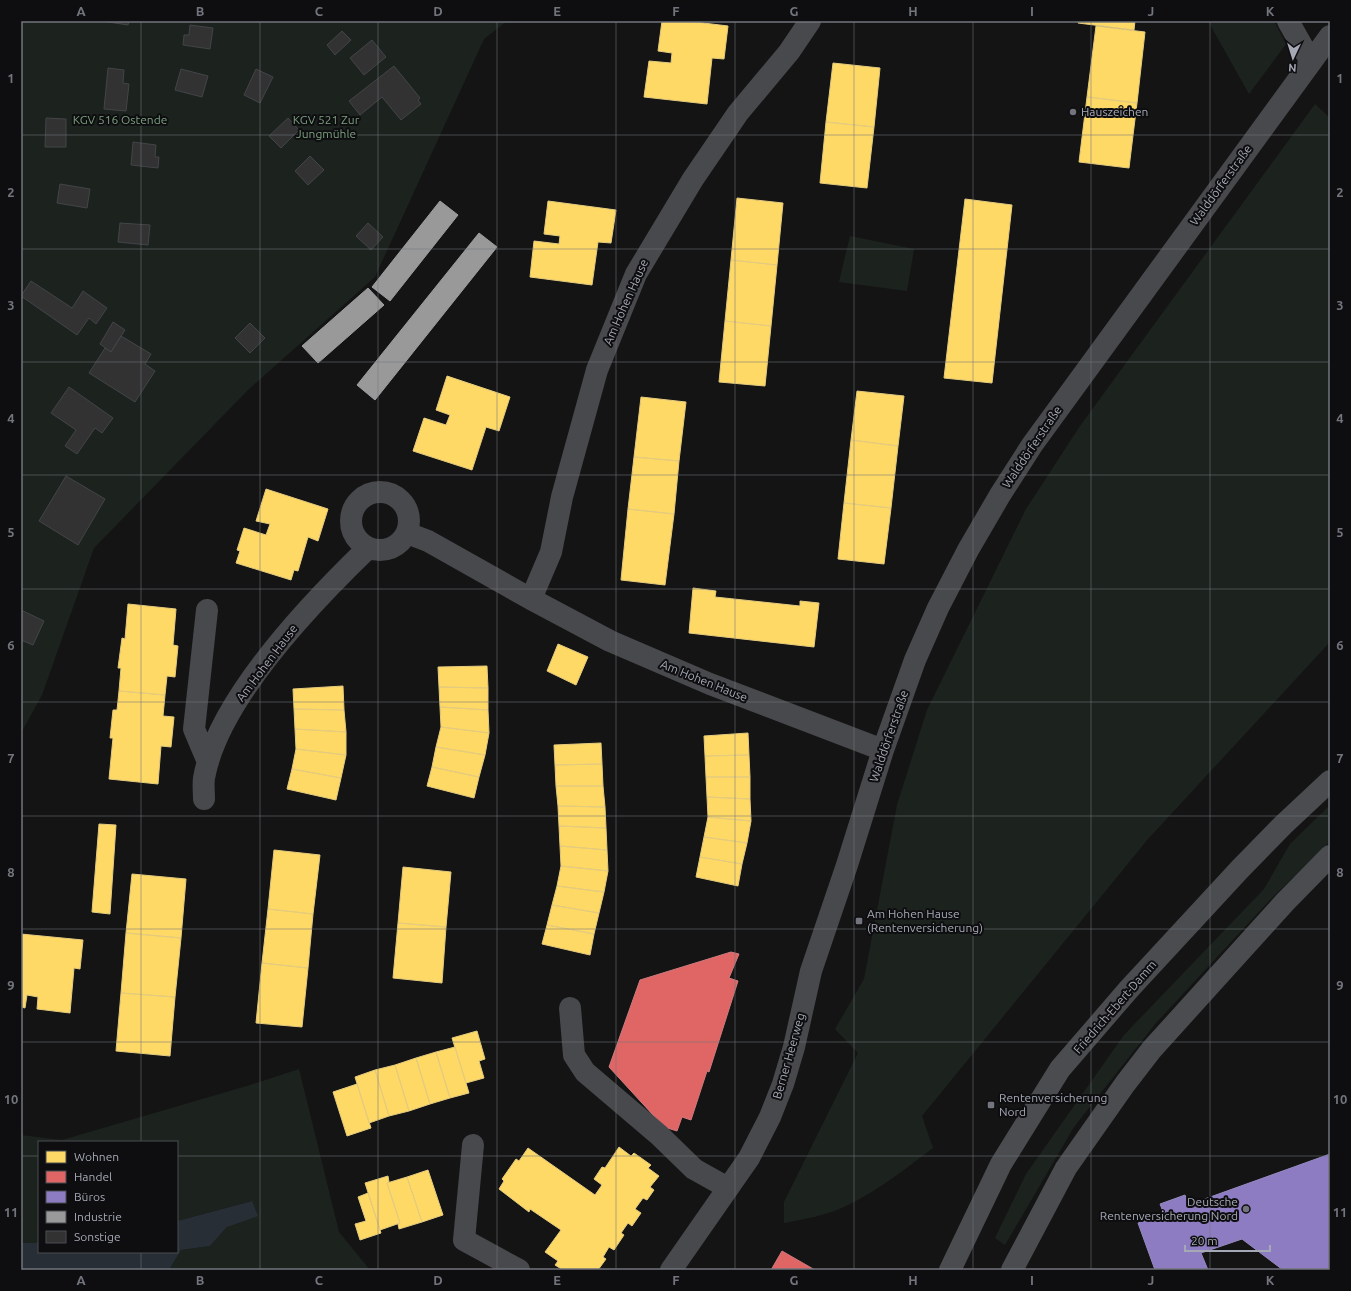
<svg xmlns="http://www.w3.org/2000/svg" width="1351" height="1291" font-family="Ubuntu,sans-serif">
<rect width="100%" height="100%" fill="#141414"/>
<path fill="#1c231e" d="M21 21H507L484 39 375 277 249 389 94 548 42 695 21 733Z
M1208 21H1274L1286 44 1249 94Z
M1315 104 1330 118V642L1148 839 922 1116 933 1148C905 1169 878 1191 846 1206 827 1215 805 1219 784 1223V1202L858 1053 835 1029 864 979 897 805 927 710 1026 509 1080 426Z
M850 236 914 249 907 291 839 282Z
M1330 805V841L1269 901 1156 1023 1074 1127 1005 1245 995 1238 1026 1174 1124 1035 1264 889 1290 844Z
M299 1069 339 1232 370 1270H169L181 1250 210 1246 251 1201 177 1221V1142H39V1243H21V1135L62 1140 250 1085Z"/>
<path fill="#282e35" d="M252 1201 258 1216 227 1227 210 1246 181 1250 169 1270H21V1243H39V1252H177V1221Z"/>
<path fill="#ffd966" stroke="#e4cb7e" d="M662 21H687L728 26 724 59 712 58 707 104 644 97 649 61 671 63 672 53 658 51Z
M1078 21H1135L1134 30 1078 23Z
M1096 26 1145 32 1137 103 1087 97Z
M833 63 880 68 874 127 826 122Z
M1087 97 1137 103 1129 168 1079 162Z
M826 122 874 127 867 188 820 183Z
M737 198 783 203 777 265 731 260Z
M965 199 1012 205 992 383 944 378Z
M548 201 616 210 611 243 598 242 592 285 530 277 534 241 559 244 560 236 544 234Z
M731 260 777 265 771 326 725 321Z
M725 321 771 326 765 386 719 382Z
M447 376 510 397 499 431 486 427 472 470 413 451 424 418 446 425 450 415 436 410Z
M857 391 904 396 898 446 851 440Z
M641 397 686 402 679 461 634 457Z
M851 440 898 446 891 508 844 503Z
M634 457 679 461 674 514 628 509Z
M266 489 328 509 318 541 308 537 298 571 294 570 291 580 236 563 240 551 237 550 244 528 266 535 270 524 256 521Z
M844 503 891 508 884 564 838 559Z
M628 509 674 514 665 585 621 580Z
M693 588 716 591 715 597 800 606V601L819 603 814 647 689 633Z
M128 604 176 609 173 645 178 646 175 677 167 676 165 695 119 691 121 668H118L122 638 125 639Z
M558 644 588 657 576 685 547 671Z
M487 666 488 688 439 687 438 667Z
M343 686 344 710 294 709 293 689Z
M439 687 488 688V710L440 707Z
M119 691 165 695 163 716 174 717 171 747 161 746 158 784 109 779 113 738H110L113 710H117Z
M440 707 488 710 489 733 441 727Z
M294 709 344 710 346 732 295 729Z
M441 727 489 733 485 755 436 747Z
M295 729 346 732V755L296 749Z
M748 733 749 755 705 756 704 736Z
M601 743 602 764 555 765 554 745Z
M436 747 485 755 479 777 432 767Z
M296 749 346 755 341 778 292 769Z
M749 755 750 777H706L705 756Z
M602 764 603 786H556L555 765Z
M432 767 479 777 474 798 427 786Z
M292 769 341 778 336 800 287 789Z
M706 777H750V799L707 797Z
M556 786H603L605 807 558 806Z
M707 797 750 799 751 821 708 817Z
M558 806 605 807 606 828 559 826Z
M708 817 751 821 747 843 704 837Z
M99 824 116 825 110 914 92 912Z
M559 826 606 828 607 850 560 846Z
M704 837 747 843 742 864 700 857Z
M560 846 607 850 608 871 561 866Z
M274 850 320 855 313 914 268 909Z
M700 857 742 864 738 886 696 877Z
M561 866 608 871 604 892 557 886Z
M403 867 451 872 446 927 398 923Z
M132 874 186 879 181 938 126 933Z
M557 886 604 892 599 913 552 905Z
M552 905 599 913 594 934 547 925Z
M268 909 313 914 308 968 262 963Z
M398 923 446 927 442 983 393 978Z
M547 925 594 934 590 955 542 944Z
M126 933 181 938 175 997 121 993Z
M21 934 83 940 80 969 74 968 70 1013 37 1009 38 997 27 995 25 1008 21 1007Z
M262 963 308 968 302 1027 256 1023Z
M121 993 175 997 170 1056 116 1051Z
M477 1031 485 1059 479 1061 484 1078 466 1083 452 1038Z
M455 1047 469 1093 450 1098 436 1052Z
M436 1052 450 1098 430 1104 416 1058Z
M416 1058 430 1104 409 1111 395 1065Z
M395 1065 409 1111 389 1116 375 1070Z
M375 1070 389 1116 369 1123 355 1077Z
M357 1084 371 1128 347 1136 333 1092Z
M619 1147 631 1156 634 1153 651 1165 648 1168 659 1176 650 1187 654 1190 647 1200 643 1198 635 1209 641 1213 632 1226 628 1223 621 1233 624 1235 614 1250 609 1247 603 1257 606 1259 598 1270 596 1268 594 1270H563L555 1265 558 1261 545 1252 561 1230 530 1209 529 1212 499 1189 504 1181 502 1179 516 1159 519 1161 528 1148 595 1195 602 1185 594 1179 602 1167 605 1168Z
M428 1170 443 1215 422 1222 407 1177Z
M388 1176 389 1182 387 1183 400 1223 380 1230 365 1183Z
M407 1177 422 1222 399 1229 398 1224 400 1223 387 1183Z
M368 1193 381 1233 360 1240 355 1224 366 1221 358 1197Z"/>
<path fill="#e06666" stroke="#ce7a7e" d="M731 952 739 954 729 978 738 981 709 1072 707 1071 691 1120 682 1117 677 1131 664 1127 609 1067 640 980Z
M782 1251 815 1270H771Z"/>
<path fill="#8e7cc3" stroke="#958abf" d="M1330 1154V1270H1283L1242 1239 1201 1253 1208 1270H1155L1138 1223 1164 1214 1160 1204 1185 1195 1188 1205Z"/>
<path fill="#999" stroke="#9d9ea1" d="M440 201 458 215 390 301 372 287Z
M479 233 497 247 375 400 357 385Z
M368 288 384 305 318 363 302 346Z"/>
<path fill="#323233" stroke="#434448" d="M102 21H129L128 25Z
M190 25 213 28 210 49 183 45 184 35H189Z
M342 31 351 40 335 55 327 45Z
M372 40 386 57 364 75 350 58Z
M394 66 420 98 418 100 421 104 401 120 382 97 360 115 349 101Z
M108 68 124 70 123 83 129 84 126 111 104 109Z
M181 69 208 76 202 97 175 90Z
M256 69 273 77 260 103 244 95Z
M46 118 66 119V147H45Z
M288 118 299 130 281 148 269 136Z
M133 142 156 145 155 157H159L158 168 131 165Z
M310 156 324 170 308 185 295 171Z
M60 184 90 189 87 208 57 203Z
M120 223 150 225 148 245 118 242Z
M368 223 383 237 371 250 356 236Z
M31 281 72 308 83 291 107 308 96 324 89 318 77 335 21 296Z
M113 322 125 330 111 352 100 344Z
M250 323 265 338 250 353 235 338Z
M121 336 151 354 145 364 155 371 135 402 89 373 105 348 111 352Z
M69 387 113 418 102 433 95 428 77 454 65 446 76 430 51 413Z
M66 476 105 499 78 545 39 521Z
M21 610 44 621 33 645 21 640Z"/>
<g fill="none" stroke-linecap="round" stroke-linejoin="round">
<path stroke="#48494d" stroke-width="22" d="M1288 21 1311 62
M351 521a29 29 0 1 1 58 0a29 29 0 1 1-58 0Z
M407 533 428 541 531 599 610 641 710 684 883 750
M531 599 551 552 562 497 597 370 636 274 693 179 738 113 789 52 810 21
M207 610 194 729 208 762
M204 799C204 792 203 784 204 778 218 700 312 602 368 548
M570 1008 574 1055 585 1072 659 1135 694 1169 728 1188
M473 1145 464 1240 519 1270
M671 1270 749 1158 770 1117 783 1084 794 1047 811 971 847 865 883 750 915 660 938 608 968 550 1000 495 1032 445 1330 36"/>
<path stroke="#4a4c4f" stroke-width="22" d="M950 1270 1001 1164 1060 1069 1129 989 1240 869 1283 825 1330 781
M1012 1270 1066 1168 1125 1084 1152 1049 1285 902 1330 856"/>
</g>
<path fill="none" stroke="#72757d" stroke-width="1" stroke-opacity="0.55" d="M141 21V1142M260 21V1270M378 21V1270M497 21V1270M616 21V1270M735 21V1270M854 21V1270M973 21V1270M1091 21V1270M1210 21V1270M21 135H1330M21 249H1330M21 362H1330M21 475H1330M21 589H1330M21 702H1330M21 816H1330M21 929H1330M21 1042H1330M21 1156H39M177 1156H1330M141 1252V1270"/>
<g fill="#72757d" stroke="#0e0e10" stroke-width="1.5">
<circle cx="1073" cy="112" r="4"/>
<rect x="855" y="917" width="8" height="8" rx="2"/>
<rect x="987" y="1101" width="8" height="8" rx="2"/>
<circle cx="1246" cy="1209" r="4"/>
</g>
<g text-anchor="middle" stroke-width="4" stroke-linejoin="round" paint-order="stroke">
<g font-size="12" fill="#a5a9b5" stroke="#0e0e10" text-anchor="start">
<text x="1081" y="116">Hauszeichen</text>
<text x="867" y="918">Am Hohen Hause<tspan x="867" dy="14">(Rentenversicherung)</tspan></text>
<text x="999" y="1102">Rentenversicherung<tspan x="999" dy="14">Nord</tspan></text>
<text x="1238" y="1206" text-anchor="end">Deutsche<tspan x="1238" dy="14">Rentenversicherung Nord</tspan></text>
</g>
<g font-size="12" fill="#7ca080" stroke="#0e0e10">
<text x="120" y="124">KGV 516 Ostende</text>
<text x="326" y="124">KGV 521 Zur<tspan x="326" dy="14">Jungmühle</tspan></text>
</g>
<g font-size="12" fill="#a5a9b5" stroke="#0e0e10">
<text transform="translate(1221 185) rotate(-54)" y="4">Walddörferstraße</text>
<text transform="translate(626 302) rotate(-66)" y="4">Am Hohen Hause</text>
<text transform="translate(1032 447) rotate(-56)" y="4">Walddörferstraße</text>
<text transform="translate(267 663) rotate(-53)" y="4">Am Hohen Hause</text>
<text transform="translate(704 681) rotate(22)" y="4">Am Hohen Hause</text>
<text transform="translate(889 736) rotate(-71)" y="4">Walddörferstraße</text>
<text transform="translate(1115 1007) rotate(-49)" y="4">Friedrich-Ebert-Damm</text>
<text transform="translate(789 1056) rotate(-74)" y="4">Berner Heerweg</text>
</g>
</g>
<rect width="1351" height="1291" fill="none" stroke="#0e0e10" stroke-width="44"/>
<rect x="38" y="1141" width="140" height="112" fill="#0e0e10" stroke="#4a4c52"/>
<rect x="46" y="1151" width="20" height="12" fill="#ffd966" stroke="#4a4c52"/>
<text x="74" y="1161" font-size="12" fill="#a5a9b5">Wohnen</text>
<rect x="46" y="1171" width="20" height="12" fill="#e06666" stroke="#4a4c52"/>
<text x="74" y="1181" font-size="12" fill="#a5a9b5">Handel</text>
<rect x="46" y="1191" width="20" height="12" fill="#8e7cc3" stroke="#4a4c52"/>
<text x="74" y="1201" font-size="12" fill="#a5a9b5">Büros</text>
<rect x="46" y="1211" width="20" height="12" fill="#999999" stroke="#4a4c52"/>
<text x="74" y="1221" font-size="12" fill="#a5a9b5">Industrie</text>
<rect x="46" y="1231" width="20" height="12" fill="#323233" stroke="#4a4c52"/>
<text x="74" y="1241" font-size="12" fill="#a5a9b5">Sonstige</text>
<g transform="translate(1293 58) rotate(184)" stroke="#0e0e10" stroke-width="3" paint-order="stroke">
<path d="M0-3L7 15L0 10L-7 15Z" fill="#a5a9b5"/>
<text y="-6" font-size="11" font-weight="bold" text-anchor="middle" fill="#a5a9b5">N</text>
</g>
<path d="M1185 1245v6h85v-6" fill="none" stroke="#a5a9b5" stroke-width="2"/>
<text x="1191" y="1245" font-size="12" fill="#a5a9b5" stroke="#0e0e10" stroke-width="3" paint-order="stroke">20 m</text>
<rect x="22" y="22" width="1307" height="1247" fill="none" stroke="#72757d" stroke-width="1.5"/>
<g font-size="13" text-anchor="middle" font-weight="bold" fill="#72757d">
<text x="81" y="16">A</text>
<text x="200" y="16">B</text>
<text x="319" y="16">C</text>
<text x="438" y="16">D</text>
<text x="557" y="16">E</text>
<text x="676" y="16">F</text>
<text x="794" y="16">G</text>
<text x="913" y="16">H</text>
<text x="1032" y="16">I</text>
<text x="1151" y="16">J</text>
<text x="1270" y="16">K</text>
<text x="11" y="83">1</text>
<text x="1340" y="83">1</text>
<text x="11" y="197">2</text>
<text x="1340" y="197">2</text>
<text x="11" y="310">3</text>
<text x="1340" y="310">3</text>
<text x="11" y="423">4</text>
<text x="1340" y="423">4</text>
<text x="11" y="537">5</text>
<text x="1340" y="537">5</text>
<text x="11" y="650">6</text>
<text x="1340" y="650">6</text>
<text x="11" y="763">7</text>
<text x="1340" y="763">7</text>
<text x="11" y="877">8</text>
<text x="1340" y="877">8</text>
<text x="11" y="990">9</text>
<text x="1340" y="990">9</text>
<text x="11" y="1104">10</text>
<text x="1340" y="1104">10</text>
<text x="11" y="1217">11</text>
<text x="1340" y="1217">11</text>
<text x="81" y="1285">A</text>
<text x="200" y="1285">B</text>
<text x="319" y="1285">C</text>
<text x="438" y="1285">D</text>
<text x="557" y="1285">E</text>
<text x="676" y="1285">F</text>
<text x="794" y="1285">G</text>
<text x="913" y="1285">H</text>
<text x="1032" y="1285">I</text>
<text x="1151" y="1285">J</text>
<text x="1270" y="1285">K</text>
</g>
</svg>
